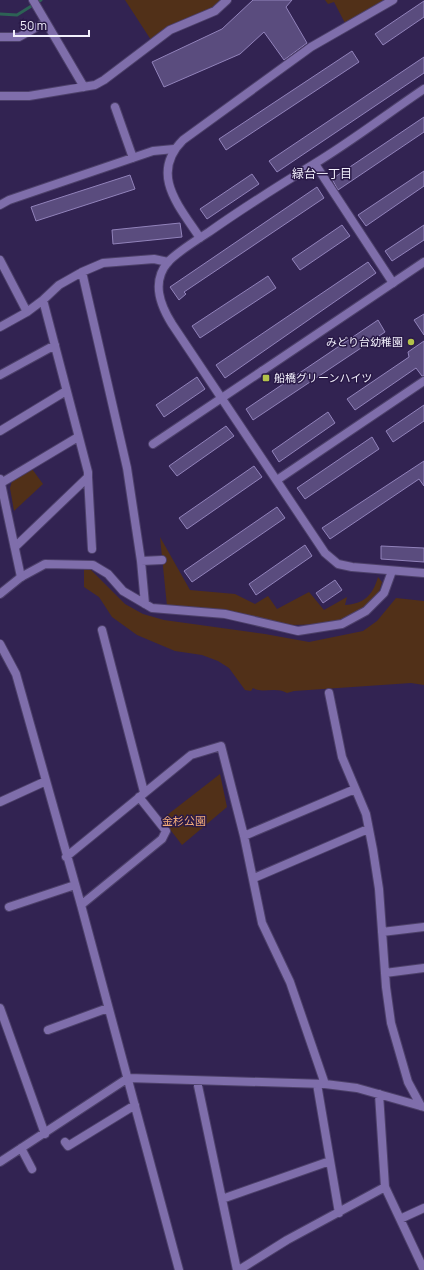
<svg xmlns="http://www.w3.org/2000/svg" width="424" height="1270" font-family="Manrope,'Noto Sans JP',sans-serif">
<rect width="100%" height="100%" fill="#322352"/>
<path fill="#513018" d="M125 0H222L219 5 151 40Z
M325 0H384L345 23 334 2 328 4Z
M32 469 43 484 14 511 10 488 12 481Z
M160 537 190 590 235 594 255 604 268 596 277 609 309 592 324 610 347 597 345 605C364 604 373 595 378 577L382 582 379 592 364 609 340 622 328 624 291 625 226 610 167 606Z
M84 568 90 569 125 604 143 614 164 620 265 634 309 642 363 631 377 621 396 598 424 601V685L411 683 294 691 287 693C275 686 262 694 253 688L251 691 245 690 229 668 218 661 202 655 175 651 137 635 112 617 99 597 84 587Z
M220 774 227 807 182 845 162 819Z"/>
<g fill="none" stroke-linecap="round" stroke-linejoin="round">
<path stroke="#2d6255" stroke-width="3" d="M0 14 17 15 41 0"/>
</g>
<path fill="#5a4c7e" stroke="#9283bb" d="M253 0H292L286 7 307 43 284 60 264 32 240 54 164 87 152 62 222 29Z
M424 1V17L383 45 375 34Z
M352 51 359 62 226 150 219 139Z
M424 57V73L277 172 269 161Z
M424 117V132L338 190 332 179Z
M424 171V186L366 226 358 215Z
M252 174 259 184 207 219 200 209Z
M130 175 135 189 36 221 31 207Z
M317 187 324 198 184 292 186 294 179 300 170 287Z
M180 223 182 237 113 244 112 230Z
M342 225 350 236 300 270 292 259Z
M424 225V240L392 261 385 251Z
M368 262 376 273 225 378 216 365Z
M268 276 276 288 200 338 192 326Z
M424 314V335L414 320Z
M378 320 385 332 253 420 246 409Z
M424 341V376H422L416 368 355 410 347 399 409 357 408 352Z
M197 377 205 389 164 417 156 405Z
M424 405V421L393 442 386 431Z
M328 412 335 423 279 462 272 451Z
M226 426 234 436 177 476 169 466Z
M372 437 379 449 305 499 297 488Z
M424 461V486L419 479 330 539 322 528Z
M254 466 262 477 187 529 179 518Z
M277 507 285 518 192 582 184 571Z
M305 545 312 556 256 595 249 584Z
M381 546 424 548V562L381 559Z
M335 580 342 590 323 603 316 593Z"/>
<g fill="none" stroke-linecap="round" stroke-linejoin="round">
<g stroke="#4d406a" stroke-width="10">
<path id="minor" d="M33 0 84 87
M0 37H19L46 22
M0 96H29L95 85 104 80 170 30 215 11 227 0
M115 107 133 158
M315 164 393 283
M0 205 9 200 153 151 174 149
M0 260 27 312
M82 272 127 468 141 561 145 604
M0 327 27 312 43 300 59 285 82 272 103 263 154 259 168 262
M0 375 55 345
M0 431 66 391
M153 444 262 371
M88 477 92 549
M1 483 78 437
M15 547 88 477V472L43 300
M141 561 162 560
M0 594 21 577 45 564 93 565 108 574 123 591 152 608 225 614 298 631 342 624 366 611 384 593 392 571
M102 630 144 792
M0 644 16 674 81 905 179 1270
M329 693 342 757 366 814 373 850 379 889 386 987 391 1023 408 1082 421 1106
M0 802 46 781
M244 836 355 789
M66 857 191 755 221 746 244 836 262 923 290 982 325 1084
M254 878 368 829
M81 905 162 839 166 831 139 797
M9 907 75 885
M382 932 424 927
M385 973 424 968
M0 1008 45 1134
M48 1030 108 1008
M197 1081 237 1270
M317 1084 339 1213
M379 1094 385 1187 424 1270
M65 1142 68 1146 135 1105
M21 1148 32 1169
M0 1162 128 1078 325 1084 357 1088 424 1107
M222 1199 330 1161
M400 1219 424 1208
M239 1270 287 1240 385 1187"/>
</g>
<g stroke="#4d406a" stroke-width="10">
<path id="tertiary" d="M424 89C387 114 352 141 314 164 278 186 243 208 209 232 198 239 176 253 168 262 151 282 160 305 172 324L325 553 338 564 352 567 424 573
M200 238C179 206 149 174 183 140L311 47 393 0
M262 371 424 262
M0 479 21 577
M277 480 424 381"/>
</g>
<use href="#minor" stroke="#7f6eab" stroke-width="8"/>
<use href="#tertiary" stroke="#7f6eab" stroke-width="8"/>
</g>
<g fill="#b3c24b" stroke="#291947" stroke-width="1.5">
<circle cx="411" cy="342" r="4"/>
<rect x="262" y="374" width="8" height="8" rx="2"/>
</g>
<g text-anchor="middle" stroke-width="3" stroke-linejoin="round" paint-order="stroke">
<g font-size="11" fill="#f2f0fc" stroke="#291947" text-anchor="end">
<text x="403" y="346">みどり台幼稚園</text>
<text x="274" y="382" text-anchor="start">船橋グリーンハイツ</text>
</g>
<g font-size="11" fill="#f5ad79" stroke="#291947">
<text x="184" y="825">金杉公園</text>
</g>
<g font-size="12" fill="#f2f0fc" stroke="#291947">
<text x="322" y="178">緑台一丁目</text>
</g>
</g>
<path d="M14 30v6h75v-6" fill="none" stroke="#f2f0fc" stroke-width="2"/>
<text x="20" y="30" font-size="12" fill="#f2f0fc" stroke="#291947" stroke-width="3" paint-order="stroke">50 m</text>
</svg>
